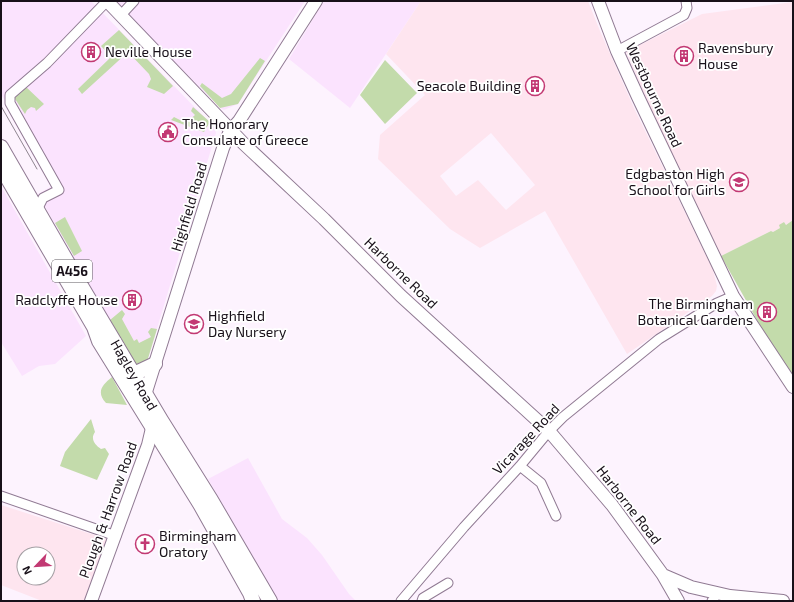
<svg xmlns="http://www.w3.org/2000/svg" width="794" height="602" font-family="'Exo 2',sans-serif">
<rect width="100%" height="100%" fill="#fdf3fe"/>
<path fill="#fbe3fe" d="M1 1H91L214 127 216 133 146 365 136 367 38 194 52 186 1 94Z
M115 1H305L238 104 224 110 220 108Z
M324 1H421L350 108 289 59Z
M1 186 86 336 55 364 39 366 22 376 1 342Z
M248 458 282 519 307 538 322 555 349 594 356 601H276L261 570 208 479Z"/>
<path fill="#fee5ef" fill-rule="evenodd" d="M421 1H588L600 31 634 108 713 270 717 286 716 291 712 296 627 354 545 211 480 248 450 229 378 159 380 135 425 95 386 54ZM491 133 535 185 506 210 478 180 456 196 440 176Z
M793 2V220L786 225 784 222 780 228 773 232 771 231 721 256 666 144 626 52 702 14Z
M1 505 107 539 84 601H42L1 585ZM24 554H48V578H24Z"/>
<path fill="#c3dbab" d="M119 30 173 86 164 94 147 87 151 79 149 74 128 52 82 94 78 89 111 57 101 46Z
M260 58 265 61 238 104 220 108 200 86 202 83 222 98 231 94Z
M385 60 417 93 385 124 360 95Z
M25 86 44 104 36 111 35 108 31 107 27 110 25 114 13 96Z
M193 107 210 122 204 132 171 120 174 117 186 123 195 115 191 111Z
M65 217 82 251 74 256 55 223Z
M793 220V377L757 320 721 256 771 231 773 232 780 228 779 225 784 222 786 225Z
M122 310 125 314 122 319 134 341 137 339 139 343 151 337 148 332 151 328 157 329 146 365 136 367 110 320Z
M112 377 127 405 106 403C96 392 102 385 112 377Z
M91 419 95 432C90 439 95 445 101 449L105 448 109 454 97 480 60 466 65 452Z"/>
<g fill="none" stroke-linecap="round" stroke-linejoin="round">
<g stroke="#907a93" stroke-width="11">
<path id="minor" d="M121 15 134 1
M617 51 684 15 687 8 686 1
M37 210 43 198 59 190 10 103V95L47 63 107 1
M520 466 541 483 556 516
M1 496 116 536
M401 601 464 527 520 466 549 431 563 417 659 339 717 303 733 296
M422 601 423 598 448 583
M712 601 714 599"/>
</g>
<g stroke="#907a93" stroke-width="14">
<path id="major" d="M107 1 244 144 324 219 401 296 549 431 612 505 663 575 678 601
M598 1 617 51 638 97 733 296 793 387
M145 395 223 148 230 131 239 121 316 1
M663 575 691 587 730 596 783 601
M91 601 148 445 152 428"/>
</g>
<g stroke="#907a93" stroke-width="16">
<path id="highway" d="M1 147 77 279 161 420 211 500 270 601
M1 167 94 327 99 341 200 504 250 593 253 601
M132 372H138L155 364"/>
</g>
<use href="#minor" stroke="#fff" stroke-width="9"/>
<use href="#major" stroke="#fff" stroke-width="12"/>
<use href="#highway" stroke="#fff" stroke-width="14"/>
<path stroke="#8e858f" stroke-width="1" d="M1 106 37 169"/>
</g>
<defs>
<g id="building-ring" transform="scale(1)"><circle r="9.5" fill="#fff" stroke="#c23973" stroke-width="1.5"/><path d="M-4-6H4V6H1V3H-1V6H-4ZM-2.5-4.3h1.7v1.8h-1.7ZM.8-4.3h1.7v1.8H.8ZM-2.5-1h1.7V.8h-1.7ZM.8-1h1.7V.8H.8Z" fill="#c23973"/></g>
<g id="civic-ring" transform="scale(1)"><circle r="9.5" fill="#fff" stroke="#c23973" stroke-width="1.5"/><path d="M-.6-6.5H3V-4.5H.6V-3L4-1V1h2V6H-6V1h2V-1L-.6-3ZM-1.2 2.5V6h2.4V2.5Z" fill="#c23973"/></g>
<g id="school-ring" transform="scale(1)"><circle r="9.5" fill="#fff" stroke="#c23973" stroke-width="1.5"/><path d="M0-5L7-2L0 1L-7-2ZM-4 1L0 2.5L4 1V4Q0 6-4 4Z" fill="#c23973"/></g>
<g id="church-ring" transform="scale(1)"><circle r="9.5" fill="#fff" stroke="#c23973" stroke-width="1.5"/><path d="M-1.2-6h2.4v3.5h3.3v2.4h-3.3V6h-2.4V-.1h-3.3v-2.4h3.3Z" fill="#c23973"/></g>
</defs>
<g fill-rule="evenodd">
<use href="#building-ring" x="91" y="52"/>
<use href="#building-ring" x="684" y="56"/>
<use href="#building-ring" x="535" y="86"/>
<use href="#civic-ring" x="168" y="132"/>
<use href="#school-ring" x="739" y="182"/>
<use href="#building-ring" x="132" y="300"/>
<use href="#building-ring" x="767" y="312"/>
<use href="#school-ring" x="194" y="324"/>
<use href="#church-ring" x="145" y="544"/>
</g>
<g text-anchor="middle" stroke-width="3.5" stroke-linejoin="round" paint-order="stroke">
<rect fill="#fff" stroke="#5d585e" stroke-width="1" x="52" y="260" width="40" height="22" rx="3"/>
<g font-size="13" font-weight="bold" fill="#181019">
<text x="72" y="276">A456</text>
</g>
<g font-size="14" fill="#181019" stroke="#fff" text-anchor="start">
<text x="698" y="53">Ravensbury<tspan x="698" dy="16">House</tspan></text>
<text x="105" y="57">Neville House</text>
<text x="521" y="91" text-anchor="end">Seacole Building</text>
<text x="182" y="129">The Honorary<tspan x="182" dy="16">Consulate of Greece</tspan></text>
<text x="725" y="179" text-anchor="end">Edgbaston High<tspan x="725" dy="16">School for Girls</tspan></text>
<text x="118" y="305" text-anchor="end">Radclyffe House</text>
<text x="753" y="309" text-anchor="end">The Birmingham<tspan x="753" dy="16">Botanical Gardens</tspan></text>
<text x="208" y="321">Highfield<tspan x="208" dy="16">Day Nursery</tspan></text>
<text x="159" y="541">Birmingham<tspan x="159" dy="16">Oratory</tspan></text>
</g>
<g font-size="14" fill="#181019" stroke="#fff">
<text transform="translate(654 95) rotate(65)" y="5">Westbourne Road</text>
<text transform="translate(189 207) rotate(-73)" y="5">Highfield Road</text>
<text transform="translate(401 273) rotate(44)" y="5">Harborne Road</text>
<text transform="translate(134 375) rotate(60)" y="5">Hagley Road</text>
<text transform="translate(526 439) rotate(-47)" y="5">Vicarage Road</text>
<text transform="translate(629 505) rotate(52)" y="5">Harborne Road</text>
<text transform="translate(108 510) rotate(-70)" y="5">Plough &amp; Harrow Road</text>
</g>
</g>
<rect width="794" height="602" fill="none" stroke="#181019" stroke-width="4"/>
<g transform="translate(36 566) rotate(245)"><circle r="19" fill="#ffffff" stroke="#a39fa3"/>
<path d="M0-3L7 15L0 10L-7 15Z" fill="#c23973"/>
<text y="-6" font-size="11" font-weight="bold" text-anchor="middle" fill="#181019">N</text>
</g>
</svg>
